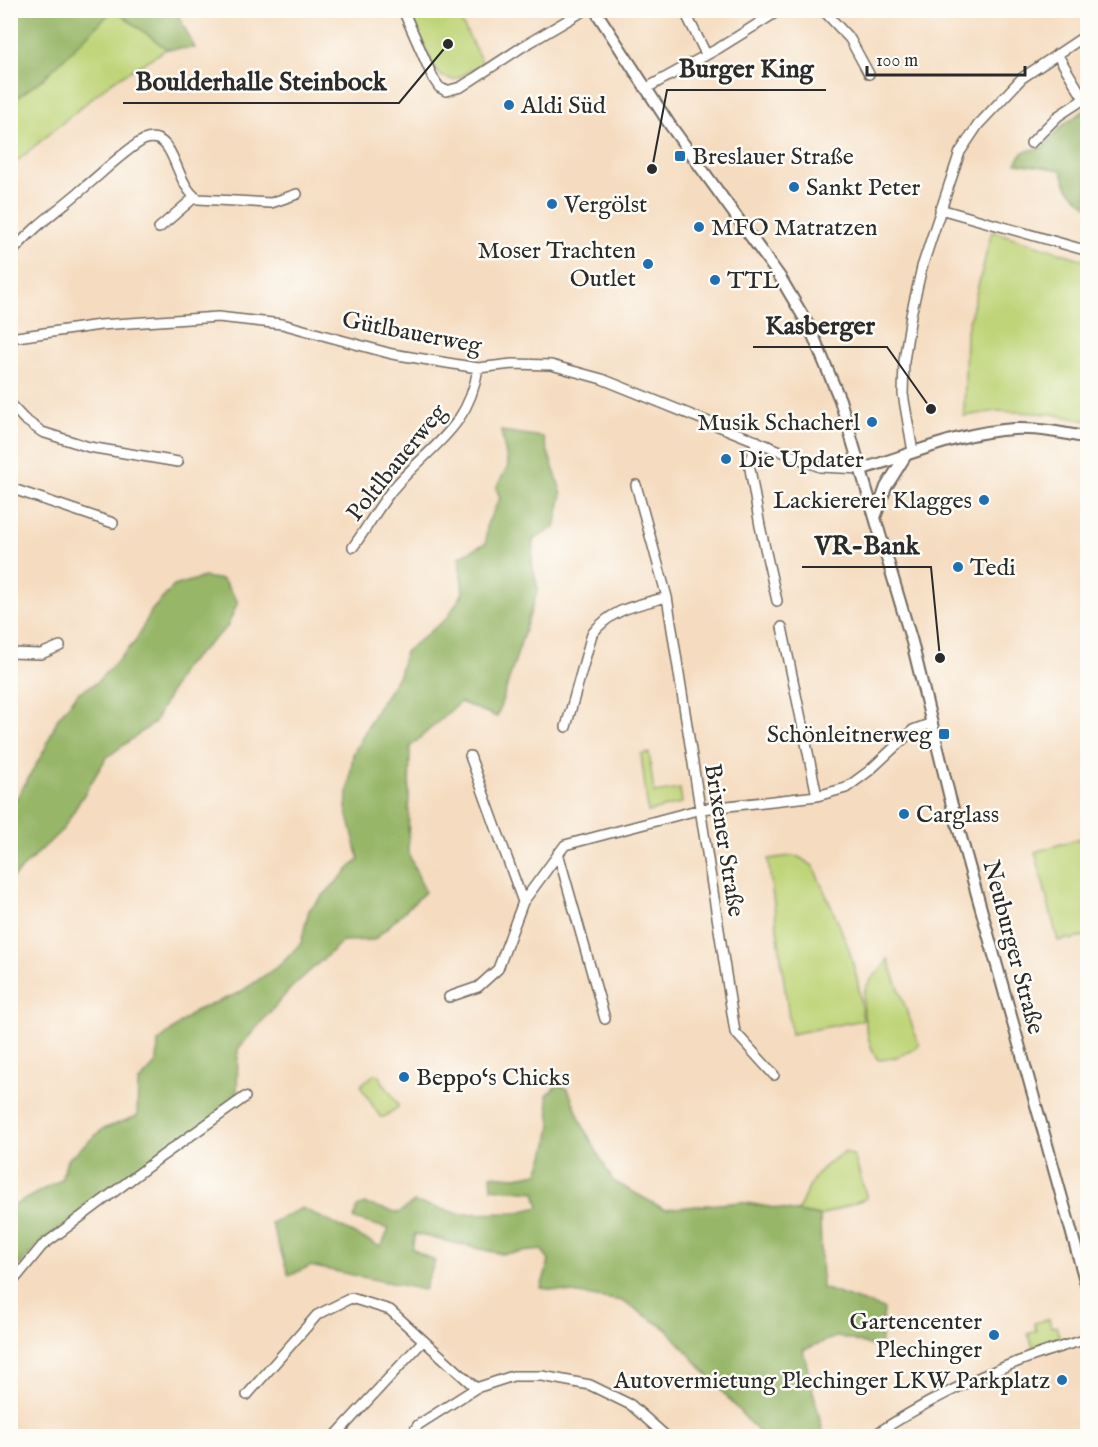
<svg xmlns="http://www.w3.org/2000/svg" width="1098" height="1447" font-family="'IM FELL English',serif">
<rect width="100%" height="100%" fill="#fdfcf7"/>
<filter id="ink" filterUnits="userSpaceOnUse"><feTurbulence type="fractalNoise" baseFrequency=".0167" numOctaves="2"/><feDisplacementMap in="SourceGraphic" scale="12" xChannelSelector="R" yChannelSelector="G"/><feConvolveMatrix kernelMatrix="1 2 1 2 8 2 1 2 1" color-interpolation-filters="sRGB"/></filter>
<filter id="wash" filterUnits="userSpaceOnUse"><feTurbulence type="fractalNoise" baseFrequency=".008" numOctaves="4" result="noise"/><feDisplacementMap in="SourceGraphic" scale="24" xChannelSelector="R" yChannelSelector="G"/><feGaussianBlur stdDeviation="1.35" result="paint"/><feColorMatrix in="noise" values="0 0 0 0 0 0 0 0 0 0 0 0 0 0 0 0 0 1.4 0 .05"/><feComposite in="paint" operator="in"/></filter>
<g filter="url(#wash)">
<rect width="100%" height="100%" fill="#f5dcc0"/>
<path fill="#bfd478" stroke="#758052" stroke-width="1.5" d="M112 11H116L167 49 110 83 11 166 10 102 44 77Z
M407 11H456L483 64 454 80 441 76 436 70Z
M992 231 1087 261V421L1052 414 997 411 964 416 966 334Z
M649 753 654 793 680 789 682 803 648 812 641 754Z
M1087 836V935L1070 940 1069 938 1058 941 1035 852Z
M791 856 799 857 813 866 838 922 849 949 858 983 863 1020 791 1034 768 859Z
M888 959 919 1045C907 1055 894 1059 879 1060 868 1051 860 1003 865 990 870 977 882 971 888 959Z
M375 1074 378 1075 398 1104V1107L384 1117H380L361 1087 362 1084Z
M845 1152 854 1156 867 1198 820 1216 798 1212C810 1181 816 1169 845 1152Z
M1049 1319 1051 1327 1056 1326 1060 1339 1033 1347 1028 1334 1036 1331 1034 1323Z"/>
<path fill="#97b668" stroke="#61704a" stroke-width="1.5" d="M11 10H112V11L44 78 11 102Z
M116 11H176L195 48 167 49Z
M1087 109V206L1068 188 1061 170 1016 163 1023 152 1044 147 1064 124Z
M501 431 543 437 562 494 555 527 533 540 532 564 538 589 497 717 460 702 410 747 408 852 425 892 374 940 343 941 291 988 238 1049 237 1099 41 1242 11 1274V1207L61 1180 67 1160 103 1129 137 1116 138 1083 157 1062 158 1042 195 1011 239 993 281 964 301 943 309 910 359 859 346 808 353 754 377 709 399 675 405 652 447 618 463 593 459 557 486 543 487 524 500 498 496 488 508 466Z
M204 577 223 580 238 602 227 627 183 668 154 723 106 758 63 829 11 879V808L44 751 58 718 79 692 95 684 135 642 152 610 174 586Z
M558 1084 568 1089 583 1126 613 1181 664 1209 741 1202 820 1216 822 1288 884 1309 880 1348 838 1336 803 1350 824 1436H770L758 1432 667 1329 622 1301 541 1288 549 1261 542 1250 502 1254 415 1234 412 1249 435 1261 424 1290 310 1266 289 1276 271 1223 302 1208 381 1247 389 1229 354 1219 357 1207 365 1204 399 1213 414 1202 461 1214 515 1213 539 1207 535 1192 492 1188 491 1175 516 1177 538 1173 548 1144 551 1125 547 1095Z"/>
</g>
<g filter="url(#ink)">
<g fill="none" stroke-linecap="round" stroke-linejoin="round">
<g stroke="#72695f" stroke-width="12">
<path id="minor" d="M403 10 433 78 439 87 446 91 461 87 522 47 585 10
M684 10 706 54
M823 10 850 39 869 74
M645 89 719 48 780 10
M1031 143 1058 116 1084 99 1057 54
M940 209 1088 251
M159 228 195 197
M10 255C31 228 61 208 86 186 103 172 121 154 140 142 144 139 152 137 157 139 176 145 177 186 198 199L271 203 297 194
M10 338 100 325 218 317 282 324 392 354 478 368 512 364 551 365 602 379 820 467 862 469
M10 404 24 419 42 432 89 447 178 462
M757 441 749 463 760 526 777 601
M913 452 903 394 904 361 911 315 922 267 960 152 978 125 1022 78 1088 34
M636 485 667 597 735 1032 774 1075
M10 488 113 523
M353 547C366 529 378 508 392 490 428 447 469 430 478 368
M782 627 817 796
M10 653 41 654 60 646
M566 727 592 634C612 608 638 605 667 597
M470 756 523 902
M558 853 605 1019
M449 997 478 987 498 969 523 902 565 845 701 809 817 796 846 788 869 771 913 730 932 723
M10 1285 42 1246 162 1156 245 1097
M247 1395 317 1315 351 1298 390 1310 476 1388
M335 1436 423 1341
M411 1436 418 1425 476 1388 513 1376H542L590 1385 631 1405 666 1436
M873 1436C939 1392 1010 1360 1088 1339"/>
</g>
<g stroke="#72695f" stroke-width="14">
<path id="tertiary" d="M595 10 670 125 780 277 810 328 840 400 912 642 950 798 1088 1291
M862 469C913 454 960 432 1014 429 1039 428 1064 433 1088 438
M876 515 886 487 906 455"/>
</g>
<use href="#minor" stroke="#fff" stroke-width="9"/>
<use href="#tertiary" stroke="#fff" stroke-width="10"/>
</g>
</g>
<g fill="#1f6fb2" stroke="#fdfcf7" stroke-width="2">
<circle cx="509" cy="105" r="6"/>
<rect x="674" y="150" width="12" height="12" rx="3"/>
<circle cx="794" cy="187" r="6"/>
<circle cx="552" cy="204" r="6"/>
<circle cx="699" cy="227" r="6"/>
<circle cx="648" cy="264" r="6"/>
<circle cx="715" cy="280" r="6"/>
<circle cx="872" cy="422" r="6"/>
<circle cx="726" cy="459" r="6"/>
<circle cx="984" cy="500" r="6"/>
<circle cx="958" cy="567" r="6"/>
<rect x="938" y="728" width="12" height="12" rx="3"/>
<circle cx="904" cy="814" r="6"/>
<circle cx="404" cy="1077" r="6"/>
<circle cx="994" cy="1335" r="6"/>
<circle cx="1062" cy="1380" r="6"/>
</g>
<g text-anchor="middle" stroke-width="5" stroke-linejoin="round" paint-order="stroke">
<g font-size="24" fill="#2b2b2b" stroke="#fdfcf7" text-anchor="start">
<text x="521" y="113">Aldi Süd</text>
<text x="692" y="164">Breslauer Straße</text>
<text x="806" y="195">Sankt Peter</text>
<text x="564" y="212">Vergölst</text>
<text x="711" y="235">MFO Matratzen</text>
<text x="636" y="258" text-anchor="end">Moser Trachten<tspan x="636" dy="28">Outlet</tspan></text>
<text x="727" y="288">TTL</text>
<text x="860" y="430" text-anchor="end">Musik Schacherl</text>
<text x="738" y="467">Die Updater</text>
<text x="972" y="508" text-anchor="end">Lackiererei Klagges</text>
<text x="970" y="575">Tedi</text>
<text x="932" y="742" text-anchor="end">Schönleitnerweg</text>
<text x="916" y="822">Carglass</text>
<text x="416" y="1085">Beppo‘s Chicks</text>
<text x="982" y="1329" text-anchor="end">Gartencenter<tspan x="982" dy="28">Plechinger</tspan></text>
<text x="1050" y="1388" text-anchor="end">Autovermietung Plechinger LKW Parkplatz</text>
</g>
<g font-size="24" fill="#2b2b2b" stroke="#fdfcf7">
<text transform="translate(412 332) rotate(11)" y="8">Gütlbauerweg</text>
<text transform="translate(396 462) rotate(-51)" y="8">Poltlbauerweg</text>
<text transform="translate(725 840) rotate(81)" y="8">Brixener Straße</text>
<text transform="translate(1014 947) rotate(75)" y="8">Neuburger Straße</text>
</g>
</g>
<path fill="none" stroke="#2b2b2b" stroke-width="2" d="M652 169L667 90H826M448 44L399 103H123M931 409L887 347H753M940 658L931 567H802"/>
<g fill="#2b2b2b" stroke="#fdfcf7" stroke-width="2">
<circle cx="652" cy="169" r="6"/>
<circle cx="448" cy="44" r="6"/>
<circle cx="931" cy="409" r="6"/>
<circle cx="940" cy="658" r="6"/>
</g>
<g font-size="26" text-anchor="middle" font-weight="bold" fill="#2b2b2b" stroke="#fdfcf7" stroke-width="5" stroke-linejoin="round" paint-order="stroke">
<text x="746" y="77">Burger King</text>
<text x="261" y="90">Boulderhalle Steinbock</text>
<text x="820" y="334">Kasberger</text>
<text x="867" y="554">VR-Bank</text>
</g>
<rect width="1098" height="1447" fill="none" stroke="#fdfcf7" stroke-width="36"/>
<path d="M867 66v9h158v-9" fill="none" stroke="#2b2b2b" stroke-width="3"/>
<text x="876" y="66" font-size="18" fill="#2b2b2b" stroke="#fdfcf7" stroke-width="4.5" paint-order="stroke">100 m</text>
</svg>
